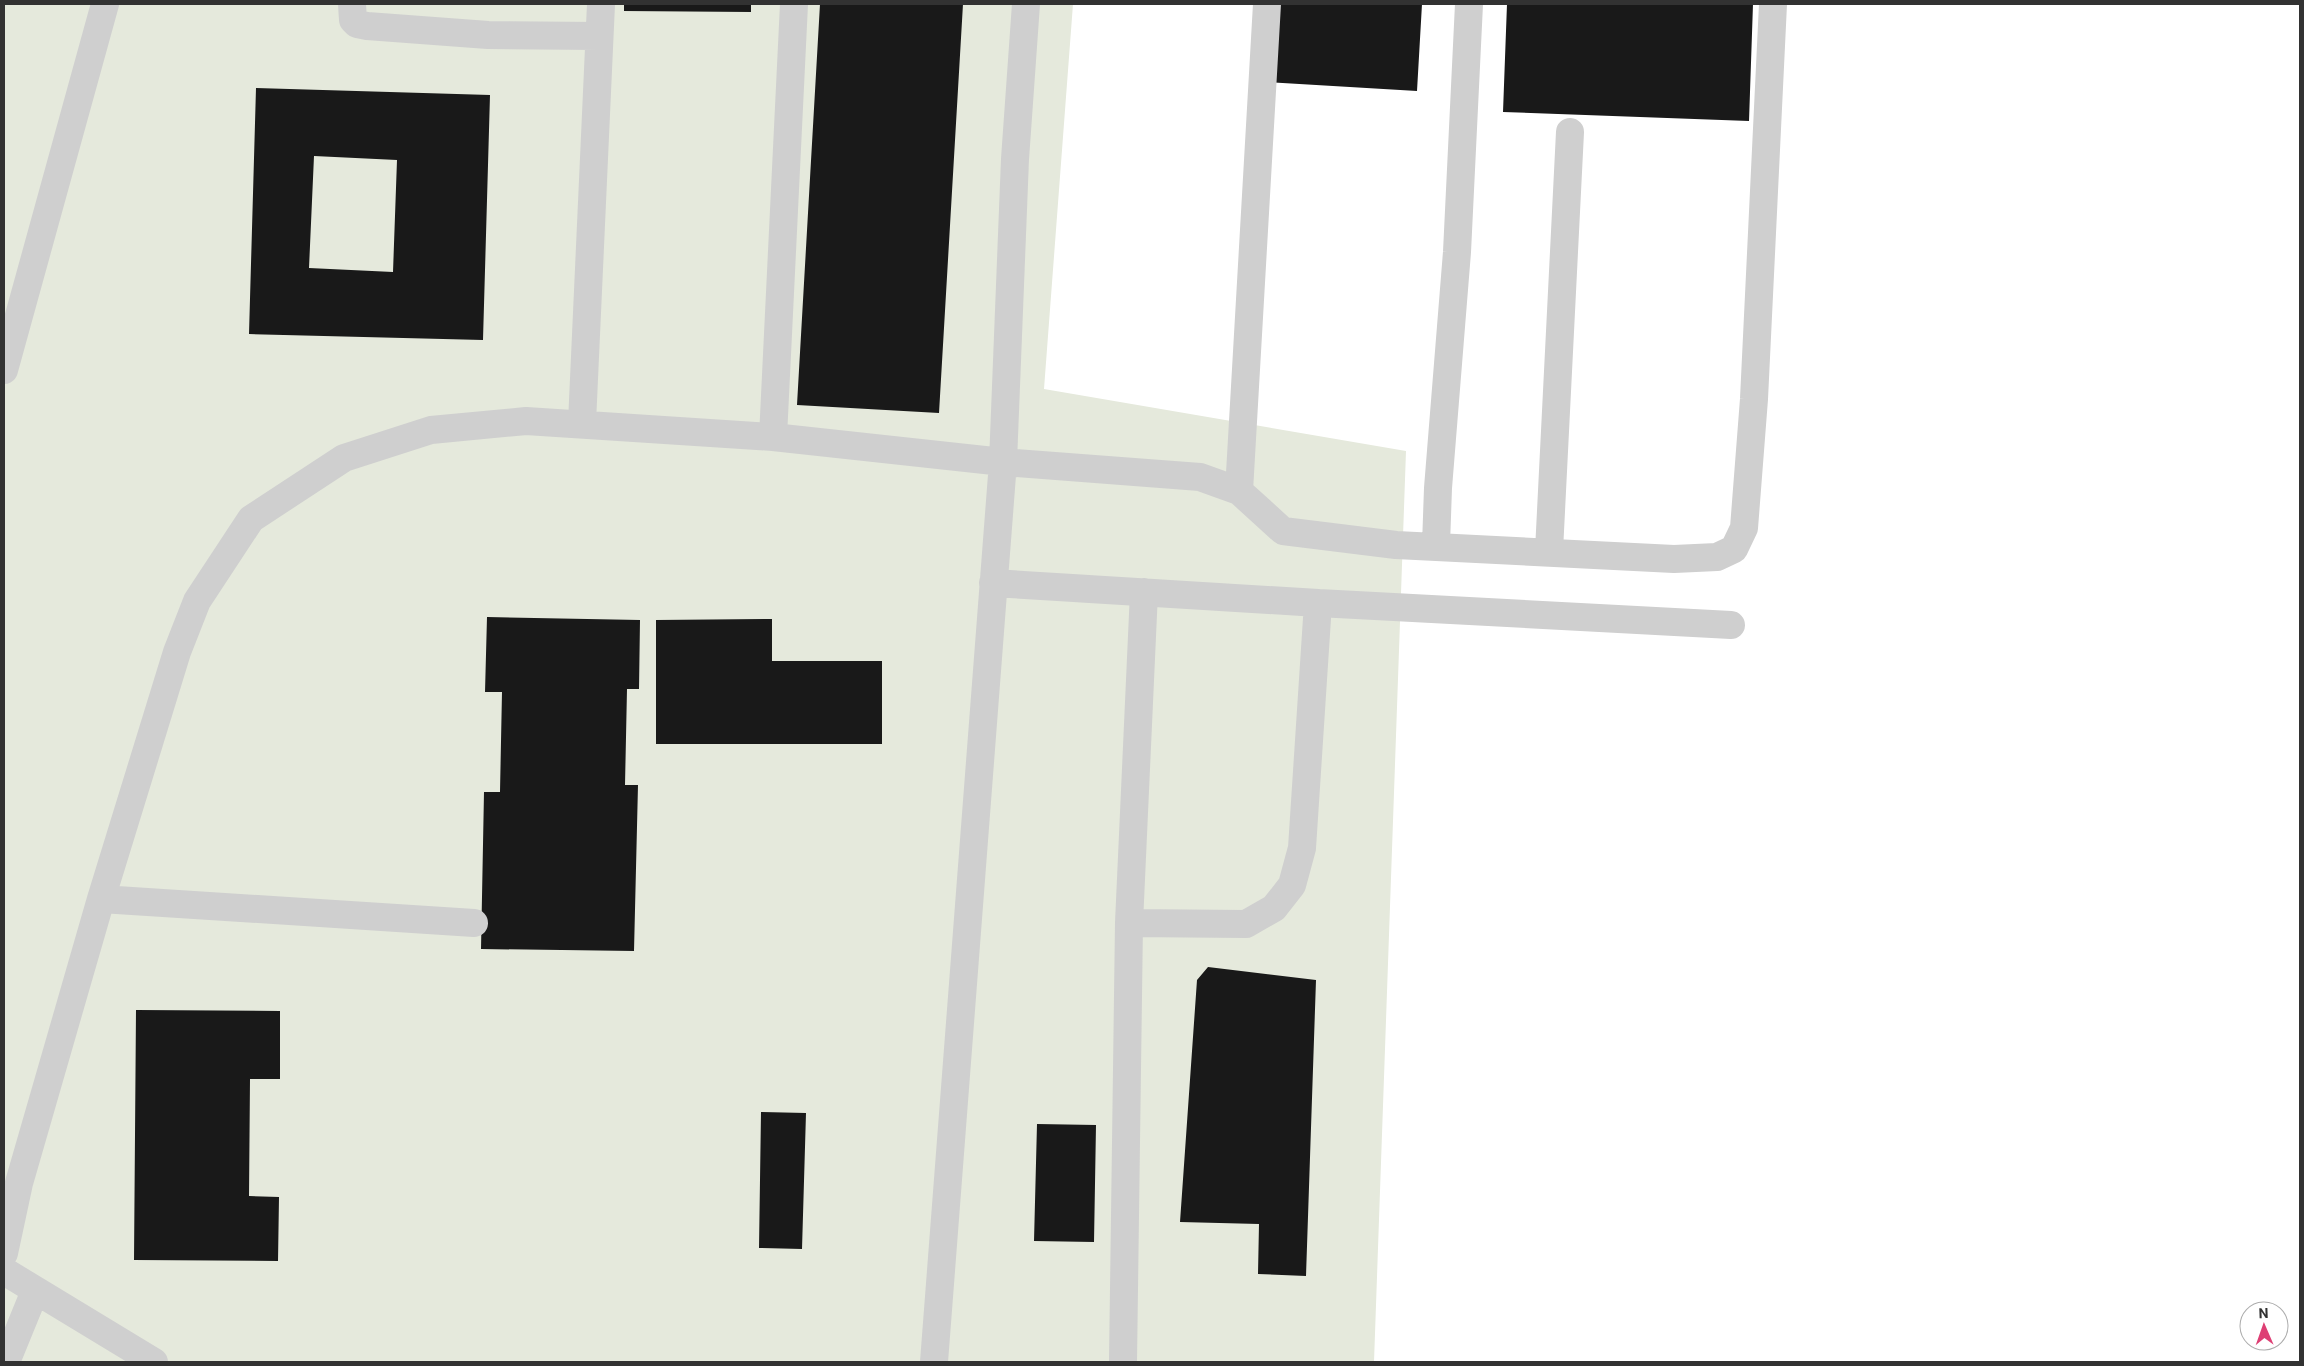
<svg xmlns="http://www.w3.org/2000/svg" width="2304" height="1366" font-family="Roboto,sans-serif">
<rect width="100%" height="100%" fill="#fff"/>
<path fill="#e5e9dc" d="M4 4H1073L1044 389 1406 451 1374 1362H4Z"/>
<path fill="#191919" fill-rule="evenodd" d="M624 4H751V12L624 11Z
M820 4H963L939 413 797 405Z
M1272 4H1422L1417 91 1267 82Z
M1507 4H1753L1749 121 1503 112Z
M256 88 490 95 483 340 249 334ZM314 156 397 160 393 272 309 268Z
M487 617 640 620 639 689H627L625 785H638L634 951 481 949 484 792H500L502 692H485Z
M772 619V661H882V744H656V620Z
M1208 967 1316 980 1306 1276 1258 1274 1259 1224 1180 1222 1197 980Z
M136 1010 280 1011V1079H250L249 1196 279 1197 278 1261 134 1260Z
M761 1112 806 1113 802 1249 759 1248Z
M1037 1124 1096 1125 1094 1242 1034 1241Z"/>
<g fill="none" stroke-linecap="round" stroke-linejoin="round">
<path stroke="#cfcfcf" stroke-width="28" d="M352 4 353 20 357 24 367 26 488 35 599 36
M4 370 105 4
M582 423 601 4
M773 437 794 4
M1239 491 1267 4
M1436 545 1438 488 1457 252 1469 4
M1549 551 1570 132
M993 583 1318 603 1731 625
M101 899 474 923
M1129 923 1246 924 1274 908 1292 885 1302 848 1318 603
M4 1253 19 1183 101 899 177 652 197 601 251 519 344 458 431 430 526 421 773 437 1003 462 1200 477 1239 491 1283 531 1396 545 1674 559 1717 557 1734 549 1744 528 1754 399 1773 4
M4 1271 154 1362
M6 1362 35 1291
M934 1362 1003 462 1015 159 1026 4
M1123 1362 1129 923 1144 592"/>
</g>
<rect width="2304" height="1366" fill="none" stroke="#323232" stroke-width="10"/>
<g transform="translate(2264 1326) rotate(358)"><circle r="24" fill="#ffffff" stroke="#adadad"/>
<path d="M0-4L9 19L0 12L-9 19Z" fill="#de3f74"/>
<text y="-8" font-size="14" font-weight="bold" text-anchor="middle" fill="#323232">N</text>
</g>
</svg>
